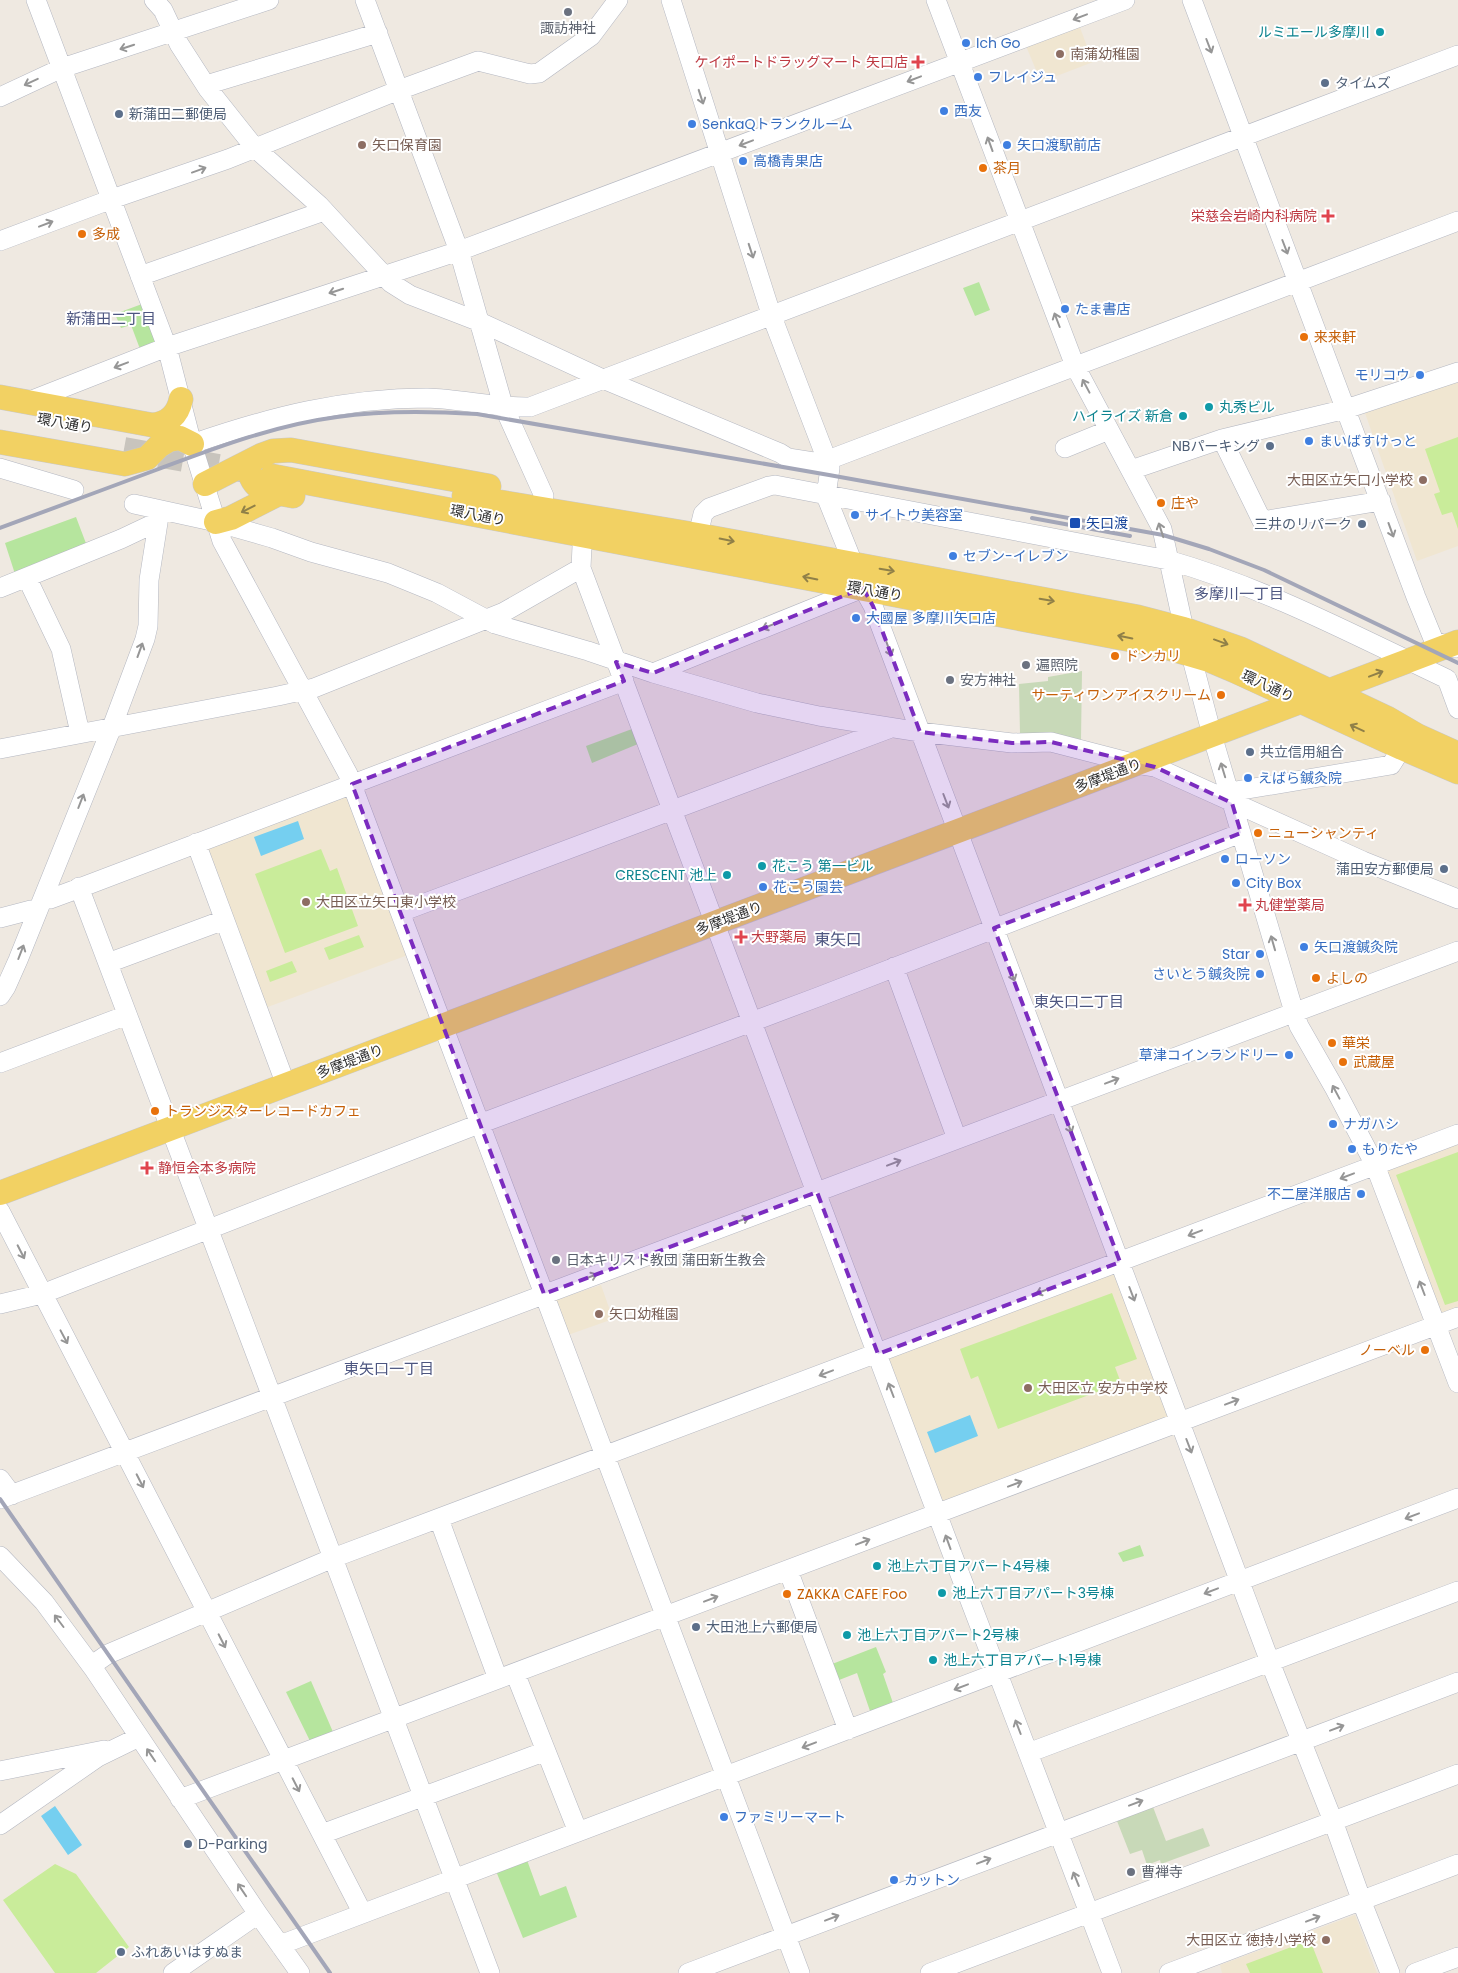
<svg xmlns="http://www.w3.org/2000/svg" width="1458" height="1973" font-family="Poppins,'Noto Sans JP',sans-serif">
<rect width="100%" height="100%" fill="#efe9e1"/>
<path fill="#f0e6d1" d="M1079 25 1093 62 1041 82 1026 46Z
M1458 382V546L1417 561 1365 413Z
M346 795 408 955 265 1008 205 848Z
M1458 1144V1308L1441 1314 1386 1171Z
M1114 1274 1168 1417 942 1502 888 1359Z
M601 1285 613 1319 568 1335 555 1300Z
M1355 1915 1377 1973H1222L1220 1965Z"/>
<path fill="#b6e59e" d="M979 282 990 310 975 316 963 288Z
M142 304 157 343 140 349 131 325 121 328 115 314Z
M76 517 87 546 15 574 5 543Z
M632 729 638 744 592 763 586 746Z
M1140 1545 1144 1556 1123 1562 1118 1553Z
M876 1647 886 1672 883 1674 893 1703 870 1711 857 1673 834 1682 827 1666Z
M311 1681 333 1732 310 1741 286 1692Z
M527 1860 540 1896 566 1886 577 1917 523 1938 496 1871Z"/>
<path fill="#c8d9b8" d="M1082 671 1081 740 1054 734H1020L1019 684 1048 681V677Z
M1153 1807 1166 1841 1203 1828 1210 1846 1161 1864 1160 1860 1147 1865 1142 1850 1130 1854 1117 1821Z"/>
<path fill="#c9ec9a" d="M1458 437V529L1452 512 1442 515 1434 494 1440 492 1425 449Z
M321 849 330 871 337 868 358 926 285 953 255 874Z
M359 935 364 947 329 960 324 948Z
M292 961 297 972 270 982 266 971Z
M1458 1152V1301L1445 1305 1396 1175Z
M1112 1293 1137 1359 1115 1367 1121 1383 998 1429 978 1376 971 1379 960 1349Z
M55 1864 76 1874 129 1947 96 1973H55L3 1900Z
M1310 1940 1323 1973H1250L1246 1964Z"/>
<path fill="#75cff0" d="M298 821 304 839 261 856 254 837Z
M970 1415 978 1436 935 1453 927 1432Z
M55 1806 82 1845 68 1855 41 1816Z"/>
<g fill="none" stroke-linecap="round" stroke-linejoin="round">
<path stroke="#c8c4bd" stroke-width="24" stroke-dasharray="24 12" stroke-linecap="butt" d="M124 449 246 471"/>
<g stroke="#b4b7c1" stroke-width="20">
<path id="minor" d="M36 0 167 347 192 444 222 541 348 774 800 1973
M154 0 163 10 179 44 208 89 255 148 319 205 391 283 410 295 480 322 603 379 780 453 788 458 820 463 1458 221
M365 0 459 251 503 405 544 496
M671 0 771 314 830 468 826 496 863 588 873 606 1270 1662 1333 1821 1365 1910 1390 1973
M936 0 1075 366 1162 529 1184 629
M1192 0 1416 597 1434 641 1455 648
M206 85 378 33
M0 97 62 68 269 0
M0 241 112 199 228 159 399 90 478 61 530 74 539 73 591 36 618 0
M140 276 324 211
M31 402 32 400 167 347 459 251 1125 0
M1222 439 1262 521 1381 501
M192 444C270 417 344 398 427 398 461 399 496 408 530 407L1458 55
M1065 448 1109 430
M0 468 74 490
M1131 470 1222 439 1346 409 1458 372
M134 504 216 522 272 538 311 552 388 573 437 593 495 624 588 651 653 673 757 703 819 716 920 732 1012 743 1051 742 1136 764 1155 767 1363 861 1458 899
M698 535 703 514 709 508 769 486 775 485 1168 560C1266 588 1356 636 1447 679L1458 709
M581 568 953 1556 1112 1973
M27 578 61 649 80 733
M0 588 121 539 157 522
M1191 655 1212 735 1294 1012 1299 1026 1335 1089 1375 1165 1458 1383
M653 673 863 588
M0 749 278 696 314 688 504 612 581 568 582 546
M1218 794 1391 765 1402 748
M196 843 286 1085
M79 887 490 1973
M43 898 50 899 69 892 624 681
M401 912 891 728
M0 918 31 910 36 912
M108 963 224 920
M894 967 957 1139
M0 996 6 987 18 960 112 727 145 639 148 626 149 580 160 510
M0 1063 127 1015
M0 1211 362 1912
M0 1304 42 1294 466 1129 818 997 1241 833
M0 1479 12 1495
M0 1499 1458 951
M439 1519 498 1679
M0 1556 44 1602 93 1668 258 1914 300 1973
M788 1570 848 1730
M98 1661 108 1654 333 1558 1458 1134
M515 1673 578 1832
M1028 1753 1458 1591
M0 1771 104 1750
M180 1799 1458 1317
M0 1825 98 1757 139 1737
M322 1834 546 1751
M280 1945 1458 1498
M173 1973 258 1914
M688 1973 1458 1682
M930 1973 1458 1774
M1169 1973 1458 1864
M1415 1973 1458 1957"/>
</g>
<g stroke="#c9c9c9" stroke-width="25">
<path id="major" d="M0 397 152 425C168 424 178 415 181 399
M0 442 125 464 147 458 159 446 169 440 180 438 192 444
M248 462C250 493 267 491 293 496
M272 476 1158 645 1209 660 1235 671 1402 748 1458 772
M205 484 262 455 273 451 291 450 489 486
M464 496 698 535 1138 617 1184 629 1241 649 1387 718 1418 736 1458 754
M216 522 231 518 280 493
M0 1193 1458 642"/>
</g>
<use href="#minor" stroke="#fff" stroke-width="19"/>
<use href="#major" stroke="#f2d163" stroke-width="24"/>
<path stroke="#a3a6b8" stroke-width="4" d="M1032 518 1130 536
M0 528C52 509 104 489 156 470 215 448 275 425 337 417 384 410 430 411 477 414L829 475 1163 535 1209 549 1264 570 1458 663
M0 1499 330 1973"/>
</g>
<defs><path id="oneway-shaft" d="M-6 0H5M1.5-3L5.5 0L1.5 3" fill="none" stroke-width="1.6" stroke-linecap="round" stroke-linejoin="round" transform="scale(1.25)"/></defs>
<g stroke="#969696">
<use href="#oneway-shaft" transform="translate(1080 17) rotate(159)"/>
<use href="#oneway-shaft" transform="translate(1209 46) rotate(69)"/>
<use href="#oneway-shaft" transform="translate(127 47) rotate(162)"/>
<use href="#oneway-shaft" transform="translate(914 79) rotate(159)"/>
<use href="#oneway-shaft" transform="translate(31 82) rotate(155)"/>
<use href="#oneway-shaft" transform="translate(701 97) rotate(72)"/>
<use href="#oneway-shaft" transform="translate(746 143) rotate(159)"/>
<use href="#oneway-shaft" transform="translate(990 144) rotate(-110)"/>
<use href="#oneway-shaft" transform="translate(199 170) rotate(-20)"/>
<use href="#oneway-shaft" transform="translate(46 224) rotate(-21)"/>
<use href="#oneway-shaft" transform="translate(1285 247) rotate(69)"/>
<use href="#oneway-shaft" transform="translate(751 251) rotate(72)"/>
<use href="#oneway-shaft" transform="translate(336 291) rotate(162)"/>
<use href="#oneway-shaft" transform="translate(1057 320) rotate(-111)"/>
<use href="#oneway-shaft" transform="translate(121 365) rotate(159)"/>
<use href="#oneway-shaft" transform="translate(1086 386) rotate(-118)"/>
<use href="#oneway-shaft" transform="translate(1161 530) rotate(-108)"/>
<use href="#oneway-shaft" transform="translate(1391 530) rotate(70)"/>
<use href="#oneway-shaft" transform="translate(769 626) rotate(158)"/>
<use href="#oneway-shaft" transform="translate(889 649) rotate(70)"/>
<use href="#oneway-shaft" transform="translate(140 650) rotate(-70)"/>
<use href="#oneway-shaft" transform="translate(1223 770) rotate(-107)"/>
<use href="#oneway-shaft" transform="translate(81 801) rotate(-69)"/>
<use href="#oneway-shaft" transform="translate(946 801) rotate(69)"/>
<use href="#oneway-shaft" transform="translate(1273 943) rotate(-106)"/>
<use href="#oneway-shaft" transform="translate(21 952) rotate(-69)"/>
<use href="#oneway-shaft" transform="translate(1012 974) rotate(69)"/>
<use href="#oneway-shaft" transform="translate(1112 1081) rotate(-21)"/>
<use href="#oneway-shaft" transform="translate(1336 1092) rotate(-118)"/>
<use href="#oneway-shaft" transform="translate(1069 1126) rotate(69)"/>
<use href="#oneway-shaft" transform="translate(894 1163) rotate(-21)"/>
<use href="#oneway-shaft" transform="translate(1347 1176) rotate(159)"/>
<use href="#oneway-shaft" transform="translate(742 1220) rotate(-21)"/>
<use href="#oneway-shaft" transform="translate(1195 1233) rotate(159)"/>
<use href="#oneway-shaft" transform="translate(21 1252) rotate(63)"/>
<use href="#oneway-shaft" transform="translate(590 1277) rotate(-21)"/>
<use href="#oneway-shaft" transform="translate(1422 1288) rotate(-111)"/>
<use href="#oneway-shaft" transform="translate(1043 1291) rotate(159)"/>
<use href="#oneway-shaft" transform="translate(1132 1294) rotate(69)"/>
<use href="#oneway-shaft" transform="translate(64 1337) rotate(62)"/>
<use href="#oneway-shaft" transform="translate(826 1373) rotate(159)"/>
<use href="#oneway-shaft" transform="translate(891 1390) rotate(-111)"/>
<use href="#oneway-shaft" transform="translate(1232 1402) rotate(-21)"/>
<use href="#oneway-shaft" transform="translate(1189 1446) rotate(69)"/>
<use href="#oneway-shaft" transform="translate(140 1481) rotate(63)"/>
<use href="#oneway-shaft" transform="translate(1015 1484) rotate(-21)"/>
<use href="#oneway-shaft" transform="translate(1412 1516) rotate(159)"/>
<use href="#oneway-shaft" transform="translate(863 1542) rotate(-21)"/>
<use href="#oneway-shaft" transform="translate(948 1542) rotate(-110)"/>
<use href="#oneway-shaft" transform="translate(1211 1591) rotate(159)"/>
<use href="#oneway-shaft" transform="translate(711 1599) rotate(-21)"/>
<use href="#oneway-shaft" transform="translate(59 1621) rotate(-127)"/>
<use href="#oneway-shaft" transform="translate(222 1641) rotate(63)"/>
<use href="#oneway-shaft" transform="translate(961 1687) rotate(159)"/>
<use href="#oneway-shaft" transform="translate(1018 1727) rotate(-111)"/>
<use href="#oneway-shaft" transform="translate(1337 1728) rotate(-21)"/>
<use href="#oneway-shaft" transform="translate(809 1745) rotate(159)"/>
<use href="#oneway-shaft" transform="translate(151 1755) rotate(-124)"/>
<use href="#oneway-shaft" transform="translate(296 1785) rotate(63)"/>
<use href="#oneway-shaft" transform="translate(1136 1803) rotate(-21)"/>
<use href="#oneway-shaft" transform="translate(984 1861) rotate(-21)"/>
<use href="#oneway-shaft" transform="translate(1076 1879) rotate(-112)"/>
<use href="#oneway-shaft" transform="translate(242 1890) rotate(-124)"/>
<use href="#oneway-shaft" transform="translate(832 1918) rotate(-21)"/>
<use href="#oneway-shaft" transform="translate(1313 1919) rotate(-21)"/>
</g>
<g stroke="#908048">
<use href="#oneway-shaft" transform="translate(248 509) rotate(153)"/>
<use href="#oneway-shaft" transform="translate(727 540) rotate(11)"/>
<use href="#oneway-shaft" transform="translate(887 570) rotate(10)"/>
<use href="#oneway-shaft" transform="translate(810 578) rotate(-169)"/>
<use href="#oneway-shaft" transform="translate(1047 600) rotate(10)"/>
<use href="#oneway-shaft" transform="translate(1125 637) rotate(-168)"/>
<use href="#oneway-shaft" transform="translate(1221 642) rotate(20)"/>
<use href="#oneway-shaft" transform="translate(1376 674) rotate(-21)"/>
<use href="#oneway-shaft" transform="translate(1357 728) rotate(-155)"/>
</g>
<path fill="#7b2cbf" fill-opacity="0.2" stroke="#7b2cbf" stroke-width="4" stroke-dasharray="10 6" stroke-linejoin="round" d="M863 588 873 606 920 732 1012 743 1051 742 1155 767 1232 803 1241 833 994 928 1120 1262 878 1354 817 1192 544 1294 352 784 624 681 616 662 653 673Z"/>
<g fill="#6b7280" stroke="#fff" stroke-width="2">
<circle cx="568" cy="12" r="5"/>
<circle cx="1026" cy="665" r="5"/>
<circle cx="950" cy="680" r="5"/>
<circle cx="556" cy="1260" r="5"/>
<circle cx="1131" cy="1872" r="5"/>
</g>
<g fill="#0f9aa8" stroke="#fff" stroke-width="2">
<circle cx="1380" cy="32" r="5"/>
<circle cx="1209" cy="407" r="5"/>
<circle cx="1183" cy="416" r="5"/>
<circle cx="762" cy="866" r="5"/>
<circle cx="727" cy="875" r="5"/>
<circle cx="877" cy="1566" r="5"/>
<circle cx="942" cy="1593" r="5"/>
<circle cx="847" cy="1635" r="5"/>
<circle cx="933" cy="1660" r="5"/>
</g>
<g fill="#3f7fe0" stroke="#fff" stroke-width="2">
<circle cx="966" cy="43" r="5"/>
<circle cx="978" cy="77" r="5"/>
<circle cx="944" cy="111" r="5"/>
<circle cx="692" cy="124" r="5"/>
<circle cx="1007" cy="145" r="5"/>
<circle cx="743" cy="161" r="5"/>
<circle cx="1065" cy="309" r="5"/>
<circle cx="1420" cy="375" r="5"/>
<circle cx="1309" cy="441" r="5"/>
<circle cx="855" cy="515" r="5"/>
<circle cx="953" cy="556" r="5"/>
<circle cx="856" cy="618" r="5"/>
<circle cx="1248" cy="778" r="5"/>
<circle cx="1225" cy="859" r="5"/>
<circle cx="1236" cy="883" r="5"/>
<circle cx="763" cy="887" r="5"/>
<circle cx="1304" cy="947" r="5"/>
<circle cx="1260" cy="954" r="5"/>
<circle cx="1260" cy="974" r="5"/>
<circle cx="1289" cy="1055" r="5"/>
<circle cx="1333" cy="1124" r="5"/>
<circle cx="1352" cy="1149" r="5"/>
<circle cx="1361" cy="1194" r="5"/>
<circle cx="724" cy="1817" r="5"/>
<circle cx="894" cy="1880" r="5"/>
</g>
<g fill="#8d6e63" stroke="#fff" stroke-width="2">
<circle cx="1060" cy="54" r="5"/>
<circle cx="362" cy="145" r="5"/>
<circle cx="1423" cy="480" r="5"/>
<circle cx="306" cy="902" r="5"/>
<circle cx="599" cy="1314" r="5"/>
<circle cx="1028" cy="1388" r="5"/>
<circle cx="1326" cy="1940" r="5"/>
</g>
<g fill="#e0444e" stroke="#fff" stroke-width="2">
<path d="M915.5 54.5h5v5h5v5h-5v5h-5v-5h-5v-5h5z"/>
<path d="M1325.5 208.5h5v5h5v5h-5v5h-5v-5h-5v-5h5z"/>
<path d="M1242.5 897.5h5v5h5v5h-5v5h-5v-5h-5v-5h5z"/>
<path d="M738.5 929.5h5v5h5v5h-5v5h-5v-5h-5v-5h5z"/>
<path d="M144.5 1160.5h5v5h5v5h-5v5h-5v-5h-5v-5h5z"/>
</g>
<g fill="#5c6f8a" stroke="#fff" stroke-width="2">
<circle cx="1325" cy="83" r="5"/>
<circle cx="119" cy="114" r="5"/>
<circle cx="1270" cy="446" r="5"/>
<circle cx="1362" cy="524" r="5"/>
<circle cx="1250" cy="752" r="5"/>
<circle cx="1444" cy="869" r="5"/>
<circle cx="696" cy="1627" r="5"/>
<circle cx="188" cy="1844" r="5"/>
<circle cx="121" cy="1952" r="5"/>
</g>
<g fill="#e8710a" stroke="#fff" stroke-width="2">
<circle cx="983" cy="168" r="5"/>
<circle cx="82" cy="234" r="5"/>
<circle cx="1304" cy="337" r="5"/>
<circle cx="1161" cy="503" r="5"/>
<circle cx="1115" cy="656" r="5"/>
<circle cx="1221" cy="695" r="5"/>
<circle cx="1258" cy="833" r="5"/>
<circle cx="1316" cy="978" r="5"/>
<circle cx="1332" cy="1043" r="5"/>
<circle cx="1343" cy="1062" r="5"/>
<circle cx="155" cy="1111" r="5"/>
<circle cx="1425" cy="1350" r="5"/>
<circle cx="787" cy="1594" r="5"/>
</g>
<rect fill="#1a4fb4" stroke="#fff" stroke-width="2" x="1069" y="517" width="12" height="12" rx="2.5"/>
<g text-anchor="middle" stroke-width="4" stroke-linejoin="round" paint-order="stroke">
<g font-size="14" fill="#5b616d" stroke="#fff" text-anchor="start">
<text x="568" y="33" text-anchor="middle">諏訪神社</text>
<text x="1036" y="670">遍照院</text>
<text x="960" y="685">安方神社</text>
<text x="566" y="1265">日本キリスト教団 蒲田新生教会</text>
<text x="1141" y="1877">曹禅寺</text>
</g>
<g font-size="14" fill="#0d838f" stroke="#fff" text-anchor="start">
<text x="1370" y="37" text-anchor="end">ルミエール多摩川</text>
<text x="1219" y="412">丸秀ビル</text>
<text x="1173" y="421" text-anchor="end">ハイライズ 新倉</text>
<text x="772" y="871">花こう 第一ビル</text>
<text x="717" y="880" text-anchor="end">CRESCENT 池上</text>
<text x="887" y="1571">池上六丁目アパート4号棟</text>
<text x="952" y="1598">池上六丁目アパート3号棟</text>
<text x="857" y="1640">池上六丁目アパート2号棟</text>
<text x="943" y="1665">池上六丁目アパート1号棟</text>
</g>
<g font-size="14" fill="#366cbe" stroke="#fff" text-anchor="start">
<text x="976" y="48">Ich Go</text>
<text x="988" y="82">フレイジュ</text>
<text x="954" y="116">西友</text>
<text x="702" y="129">SenkaQトランクルーム</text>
<text x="1017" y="150">矢口渡駅前店</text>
<text x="753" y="166">高橋青果店</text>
<text x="1075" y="314">たま書店</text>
<text x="1410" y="380" text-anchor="end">モリコウ</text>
<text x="1319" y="446">まいばすけっと</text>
<text x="865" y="520">サイトウ美容室</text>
<text x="963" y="561">セブン-イレブン</text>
<text x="866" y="623">大國屋 多摩川矢口店</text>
<text x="1258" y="783">えばら鍼灸院</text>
<text x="1235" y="864">ローソン</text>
<text x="1246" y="888">City Box</text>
<text x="773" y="892">花こう園芸</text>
<text x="1314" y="952">矢口渡鍼灸院</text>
<text x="1250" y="959" text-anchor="end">Star</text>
<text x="1250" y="979" text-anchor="end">さいとう鍼灸院</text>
<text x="1279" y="1060" text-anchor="end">草津コインランドリー</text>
<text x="1343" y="1129">ナガハシ</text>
<text x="1362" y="1154">もりたや</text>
<text x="1351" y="1199" text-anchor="end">不二屋洋服店</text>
<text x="734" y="1822">ファミリーマート</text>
<text x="904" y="1885">カットン</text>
</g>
<g font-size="14" fill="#785e54" stroke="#fff" text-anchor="start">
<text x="1070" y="59">南蒲幼稚園</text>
<text x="372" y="150">矢口保育園</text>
<text x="1413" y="485" text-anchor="end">大田区立矢口小学校</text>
<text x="316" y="907">大田区立矢口東小学校</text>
<text x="609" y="1319">矢口幼稚園</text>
<text x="1038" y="1393">大田区立 安方中学校</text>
<text x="1316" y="1945" text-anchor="end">大田区立 徳持小学校</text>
</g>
<g font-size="14" fill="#be3a42" stroke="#fff" text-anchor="start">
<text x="908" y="67" text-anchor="end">ケイポートドラッグマート 矢口店</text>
<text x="1317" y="221" text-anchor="end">栄慈会岩崎内科病院</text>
<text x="1255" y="910">丸健堂薬局</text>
<text x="751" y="942">大野薬局</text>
<text x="158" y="1173">静恒会本多病院</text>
</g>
<g font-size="14" fill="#4e5e75" stroke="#fff" text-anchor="start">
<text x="1335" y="88">タイムズ</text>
<text x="129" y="119">新蒲田二郵便局</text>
<text x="1260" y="451" text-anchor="end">NBパーキング</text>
<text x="1352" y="529" text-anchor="end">三井のリパーク</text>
<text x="1260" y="757">共立信用組合</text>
<text x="1434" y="874" text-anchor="end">蒲田安方郵便局</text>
<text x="706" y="1632">大田池上六郵便局</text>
<text x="198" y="1849">D-Parking</text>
<text x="131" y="1957">ふれあいはすぬま</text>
</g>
<g font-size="14" fill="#c56008" stroke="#fff" text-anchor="start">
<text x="993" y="173">茶月</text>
<text x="92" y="239">多成</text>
<text x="1314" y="342">来来軒</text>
<text x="1171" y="508">庄や</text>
<text x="1125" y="661">ドンカリ</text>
<text x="1211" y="700" text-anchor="end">サーティワンアイスクリーム</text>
<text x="1268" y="838">ニューシャンティ</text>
<text x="1326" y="983">よしの</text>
<text x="1342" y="1048">華栄</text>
<text x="1353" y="1067">武蔵屋</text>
<text x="165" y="1116">トランジスターレコードカフェ</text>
<text x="1415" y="1355" text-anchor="end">ノーベル</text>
<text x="797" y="1599">ZAKKA CAFE Foo</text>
</g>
<g font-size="14" fill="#2e2e2e" stroke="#fff">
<text transform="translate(65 423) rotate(10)" y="5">環八通り</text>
<text transform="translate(478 515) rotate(11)" y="5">環八通り</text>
<text transform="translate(875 591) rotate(10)" y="5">環八通り</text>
<text transform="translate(1268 686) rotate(25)" y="5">環八通り</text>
<text transform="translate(1108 775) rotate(-21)" y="5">多摩堤通り</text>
<text transform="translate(729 918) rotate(-21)" y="5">多摩堤通り</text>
<text transform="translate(350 1061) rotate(-21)" y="5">多摩堤通り</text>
</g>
<g font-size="14" fill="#164399" stroke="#fff" text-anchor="start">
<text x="1086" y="528">矢口渡</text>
</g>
<g font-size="15" fill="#4d5680" stroke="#fff">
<text x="111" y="324">新蒲田二丁目</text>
<text x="1239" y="599">多摩川一丁目</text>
<text x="1079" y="1007">東矢口二丁目</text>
<text x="389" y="1374">東矢口一丁目</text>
</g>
<g font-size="16" fill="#4d5680" stroke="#fff">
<text x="838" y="945">東矢口</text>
</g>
</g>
</svg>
